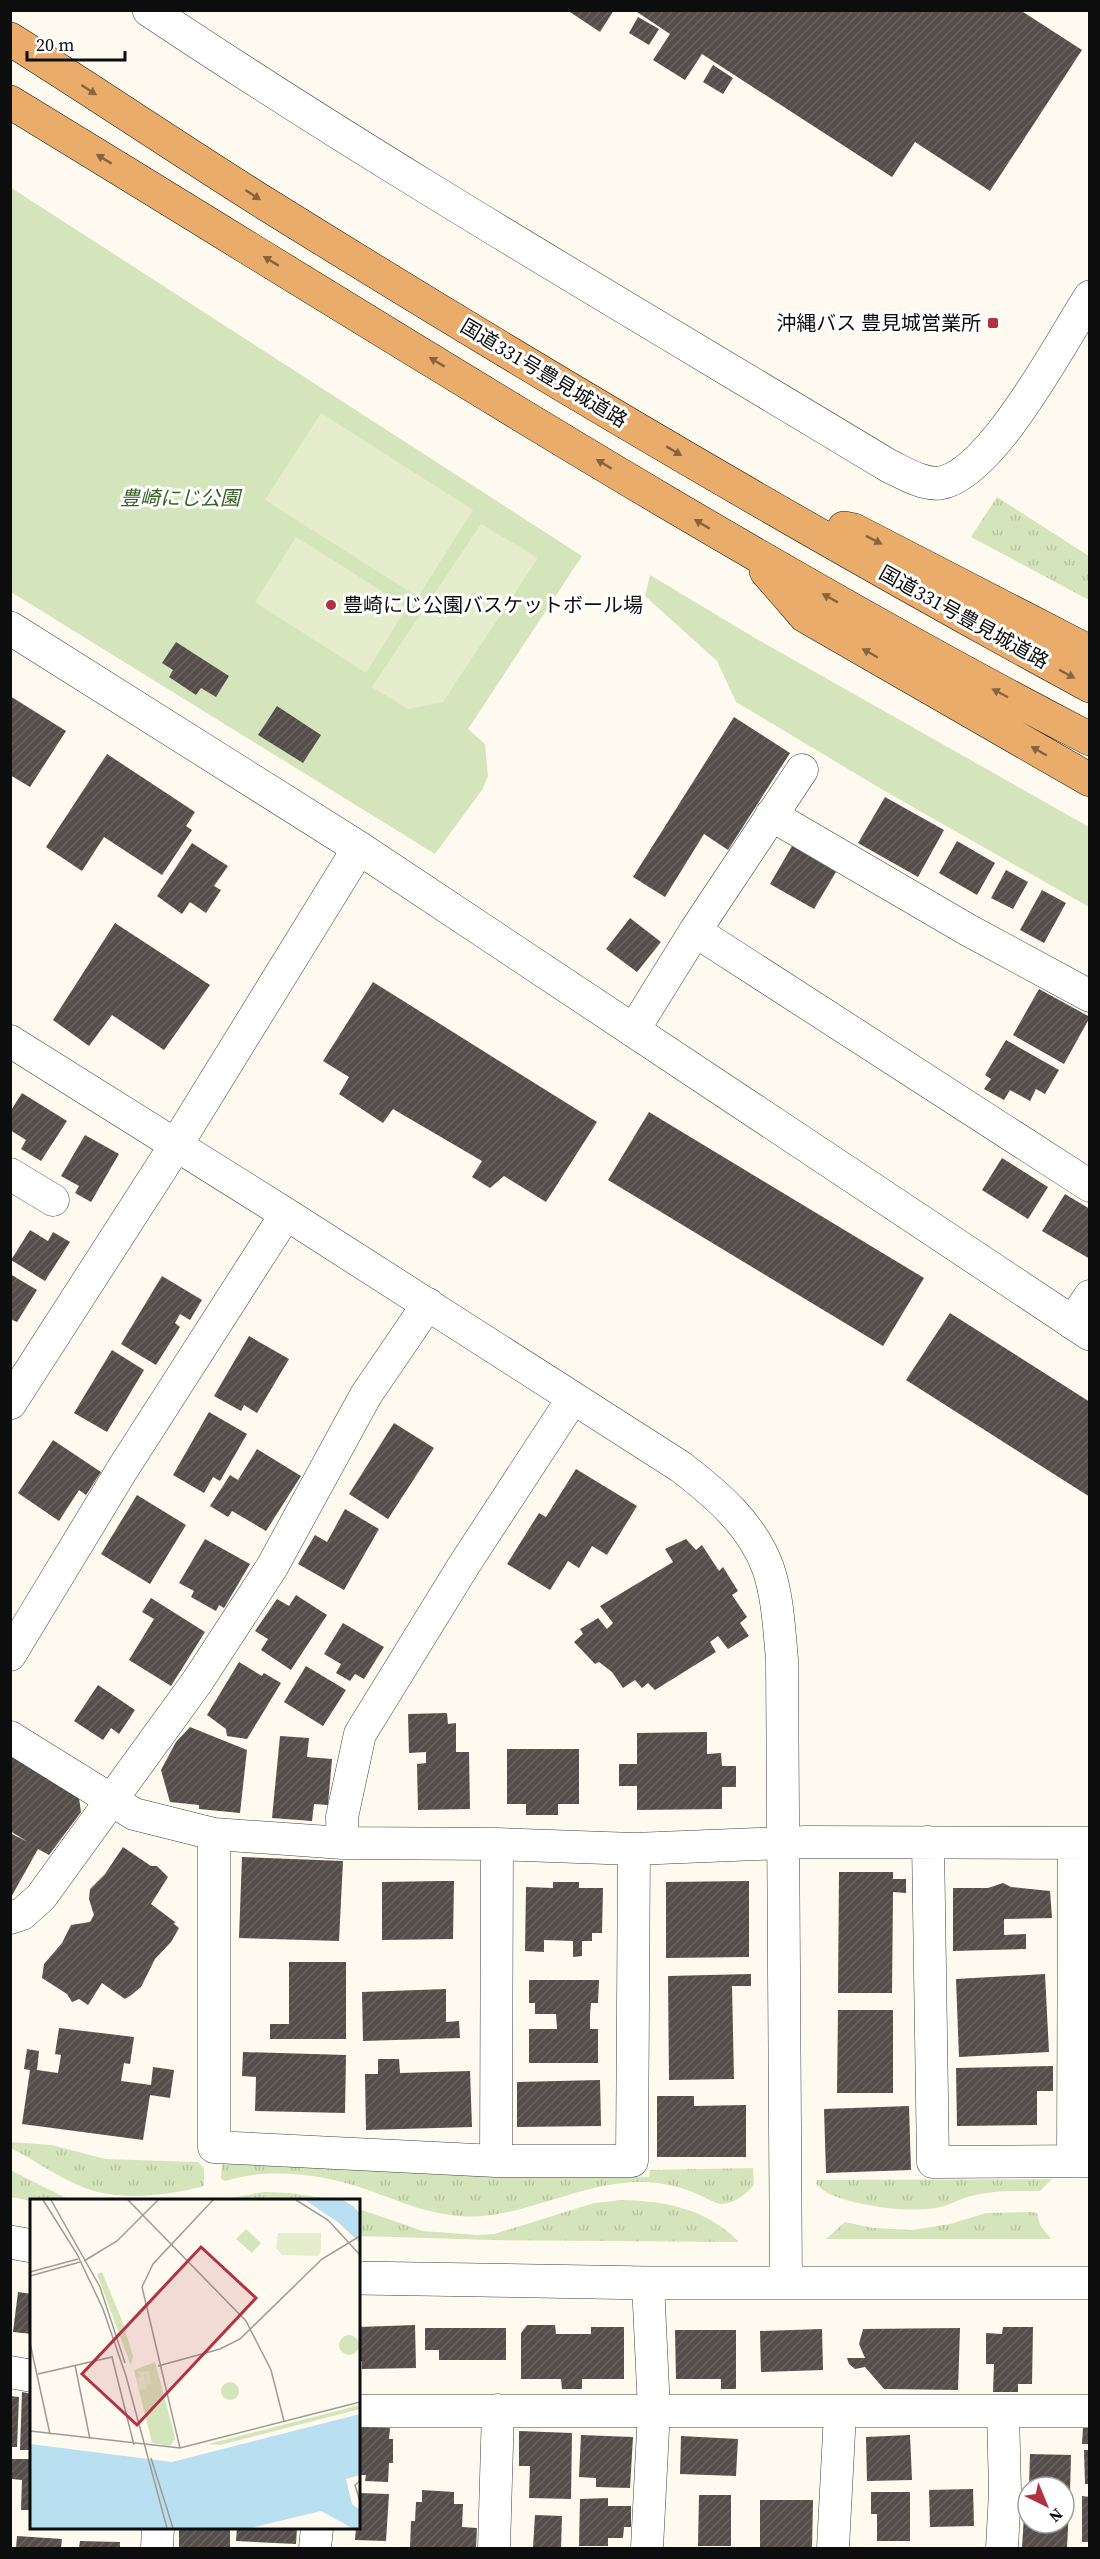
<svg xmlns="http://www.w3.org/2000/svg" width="1100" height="2559" font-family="'Source Serif 4','Noto Sans JP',serif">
<defs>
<pattern id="grass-tufts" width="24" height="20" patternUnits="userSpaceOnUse" patternTransform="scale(1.5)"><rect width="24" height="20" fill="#d5e5bb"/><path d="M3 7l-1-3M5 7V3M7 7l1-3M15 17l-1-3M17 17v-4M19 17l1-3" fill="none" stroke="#b6c3a0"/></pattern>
<pattern id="building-hatch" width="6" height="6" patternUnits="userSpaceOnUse" patternTransform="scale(1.5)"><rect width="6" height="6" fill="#554e4b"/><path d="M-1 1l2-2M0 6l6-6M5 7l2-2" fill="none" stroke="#686360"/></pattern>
</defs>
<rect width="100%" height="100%" fill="#fefaef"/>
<path fill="url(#grass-tufts)" d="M997 497 1089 556V600L971 537Z
M10 2142 52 2145 105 2159 198 2162 204 2169V2186C167 2196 116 2202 80 2186 56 2176 34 2160 11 2148Z
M222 2164 649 2177 650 2170 753 2168 754 2184C749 2193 732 2205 720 2204 712 2202 703 2196 695 2193 678 2186 660 2182 642 2182 580 2181 516 2222 459 2216 422 2212 402 2202 368 2190 325 2174 269 2167 225 2181L221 2179Z
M10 2170 70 2200 31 2201 11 2197Z
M1052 2179 1040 2191C1016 2191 994 2190 971 2196 959 2199 948 2206 936 2208 907 2212 881 2208 853 2202 839 2198 827 2195 816 2184L817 2180Z
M264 2192 290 2193 337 2200H221Z
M622 2200C666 2201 707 2209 739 2242L492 2240 359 2236V2209L423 2231 477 2235 494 2234 594 2203Z
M1032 2212 1037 2213 1040 2225 1051 2239H826L845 2222 873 2228 912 2230 950 2224 986 2213Z"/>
<path fill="#d5e5bb" d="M10 187 582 556 468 729 485 744 488 776 482 790 435 854 11 592Z
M650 575 755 638 1089 827V907L883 790 736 702 717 661 645 596Z"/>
<path fill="#e5edcc" d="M321 413 473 510 418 597 265 500Z
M481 524 538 558 443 702 408 709 372 687Z
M296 537 407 607 366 673 255 602Z"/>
<path fill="url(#building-hatch)" d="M567 10H614L600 32Z
M634 10H1020L1082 50 990 191 915 142 892 177 702 54 685 80 653 60 670 34Z
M638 17 659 29 649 45 629 33Z
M713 65 733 78 723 94 703 82Z
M176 642 229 676 216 697 201 688 196 695 169 677 173 670 162 663Z
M10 696 66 731 30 787 10 775Z
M277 706 321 735 303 763 258 735Z
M734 717 790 753 728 850 704 834 665 897 633 877Z
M107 754 195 812 186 826 192 830 162 875 104 837 82 871 46 847Z
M885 797 944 830 918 877 858 843Z
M957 841 995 863 977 895 939 873Z
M192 843 228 866 214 886 221 890 206 913 190 902 182 914 157 896Z
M792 846 836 872 814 909 770 884Z
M1006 870 1028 882 1013 909 991 898Z
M1042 890 1066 903 1044 943 1020 930Z
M630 918 661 942 637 972 606 949Z
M115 923 210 985 164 1050 112 1015 89 1046 53 1020Z
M373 982 597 1122 546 1202 504 1176 490 1188 472 1177 482 1161 393 1109 383 1123 339 1094 349 1077 323 1061Z
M1039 989 1090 1017 1064 1064 1013 1035Z
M1006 1040 1059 1070 1045 1094 1036 1089 1030 1101 1010 1090 1004 1100 984 1089 991 1079 985 1075Z
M22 1093 67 1121 41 1161 21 1149 26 1140 10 1130V1112Z
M649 1112 924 1278 883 1346 608 1180Z
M85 1135 119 1154 91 1202 75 1193 79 1186 61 1176Z
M1002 1158 1048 1187 1028 1219 982 1190Z
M1065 1194 1090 1209V1259L1042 1231Z
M30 1230 48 1241 53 1232 70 1242 45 1281 11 1260Z
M10 1274 37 1290 17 1322 10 1319Z
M162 1276 202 1300 190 1320 180 1314 175 1323 180 1327 156 1365 121 1344Z
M950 1313 1090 1402V1497L906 1380Z
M249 1336 289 1359 257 1413 244 1405 241 1411 214 1396Z
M112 1350 144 1370 107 1432 74 1413Z
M209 1412 247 1434 220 1481 213 1477 204 1493 173 1475Z
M394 1423 434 1448 388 1519 349 1494Z
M53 1440 101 1472 86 1495 79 1490 59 1521 18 1493Z
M257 1449 301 1476 266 1531 232 1511 228 1517 210 1506 230 1475 238 1480Z
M576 1469 637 1506 607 1555 592 1546 579 1568 568 1561 550 1590 507 1564 539 1513 546 1517Z
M137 1495 186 1525 150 1584 101 1554Z
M345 1509 379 1529 344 1590 298 1564 315 1535 327 1542Z
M205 1539 250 1564 224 1608 219 1605 216 1611 191 1597 194 1591 179 1583Z
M686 1539 696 1550 702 1545 719 1571 723 1567 738 1591 732 1595 747 1617 740 1623 749 1636 728 1649 718 1636 710 1642 716 1652 655 1690 648 1683 642 1688 635 1680 623 1688 612 1672 599 1662 595 1664 574 1642 583 1634 580 1629 598 1618 607 1629 613 1623 600 1606 673 1562 665 1549Z
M296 1595 327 1615 291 1670 261 1650 268 1639 255 1631 277 1599 289 1606Z
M151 1598 205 1632 171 1686 129 1660 154 1619 142 1612Z
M343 1623 384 1647 364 1679 355 1674 350 1681 336 1673 341 1664 324 1654Z
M239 1662 262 1676 264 1673 281 1683 247 1739 227 1736 226 1729 207 1715Z
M306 1666 346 1690 323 1726 284 1702Z
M98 1685 135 1710 119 1734 111 1728 103 1740 74 1721Z
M447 1713 448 1724 456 1723V1752H469L470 1809 418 1810 417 1764 426 1763V1752L409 1753 408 1714Z
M190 1727 247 1750 240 1813 199 1809V1805L170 1802 161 1770 176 1742Z
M707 1732V1754L721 1753 722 1766H736V1787H722V1809L637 1810V1786H619V1764H637V1733Z
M280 1736 309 1738 307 1757 332 1759 328 1805 314 1804 312 1821 272 1818Z
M507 1749H579V1804H558V1815H526V1804H507Z
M10 1755 79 1798 81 1812 49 1855 38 1849 10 1899V1833L28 1842 10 1831Z
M123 1847 151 1866H157L168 1877 151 1904 175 1922 174 1924 179 1928 171 1942 155 1959 141 1987 130 1996 125 1999 102 1983 88 2005 79 1999 72 2002 67 1994 42 1978 44 1964 62 1943 71 1925 90 1922 94 1915 89 1899 90 1889 105 1874Z
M242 1857 343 1861 339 1941 239 1938Z
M839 1872H893V1879H906V1893L893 1892 892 1993H838Z
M441 1881H454L453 1939 382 1940V1882Z
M749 1881V1957L666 1958V1882Z
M553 1882H579V1888H603L602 1933H592V1941H582V1956L573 1957V1941L544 1940V1952L525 1951 526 1887 553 1888Z
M1003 1883 1011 1887 1050 1891 1052 1918 1004 1919V1935L1026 1934V1949L953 1951V1888H988Z
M289 1962H346V2039H270V2024H289Z
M751 1974V1986H732L734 2079 669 2080 668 1976Z
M1045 1974 1049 2052 959 2057 956 1979Z
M529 1980H599L598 2003H591L590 2014V2029H598V2063H529V2029H557L556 2014H535V2003H529Z
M446 1989V2022L459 2021 460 2038 363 2041 362 1992Z
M838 2010H893V2093H837Z
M59 2028 134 2037 130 2064 124 2063 121 2081 151 2085 153 2067 174 2070 170 2098 150 2095 143 2140 22 2124 30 2070 24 2069 27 2049 39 2051 37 2070 58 2073 61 2055 55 2054Z
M243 2052 346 2055 345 2113 255 2111 256 2077 242 2076Z
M378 2059H399L400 2073 470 2071 472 2127 366 2130 365 2074H378Z
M1053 2066V2091H1037V2125L957 2126 956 2068Z
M600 2080 601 2126 517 2127V2082Z
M657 2096H694V2106L746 2105V2157H657Z
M909 2106 911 2170 826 2173 824 2109Z
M18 2292 32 2294V2334L13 2332Z
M415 2325 416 2368 362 2369V2361H358V2327Z
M527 2325H555L556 2334H591V2327H624V2379H582V2389H562L561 2379H521V2333Z
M1003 2327H1033L1032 2384H1018V2392H993L994 2364H986V2333L1002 2334Z
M425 2328H506V2360H439V2350H425Z
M960 2328 958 2390 884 2389 865 2367 855 2369 849 2364 847 2358H865L859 2344 863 2329Z
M822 2329 823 2370 761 2372 760 2331Z
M675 2330H736V2389H721V2379H676Z
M22 2392 32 2394V2450H20Z
M10 2396 19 2397 17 2447H10Z
M358 2427 390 2428 389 2439H393V2463H389L388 2482 365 2481 366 2475H358Z
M1083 2428H1090V2444H1082Z
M519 2431 572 2433 571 2499 529 2498 530 2466H519Z
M581 2435 633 2437 630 2488 596 2487V2478L579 2477Z
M910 2435 912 2480 867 2481 866 2437Z
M681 2436 738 2439 736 2476 680 2474Z
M1084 2450H1090V2484H1085Z
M1030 2454 1071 2455 1070 2493H1064V2487H1029Z
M12 2459H32V2510H21L22 2480 12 2479Z
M973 2489 974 2526 930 2527 929 2490Z
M422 2490 454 2492V2504H463L462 2527 477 2528 476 2548H410L411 2521H415L416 2502H422Z
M871 2492H910V2541H877V2514H871Z
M358 2493 389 2494 386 2541 355 2540 356 2528H358Z
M699 2495H731V2546H698Z
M1082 2496 1090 2497V2542H1082Z
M608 2498V2506H631V2527H624L623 2538H608V2546H579L580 2499Z
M760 2500H813L812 2548H760Z
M1064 2509H1069L1067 2548H1022L1024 2515H1028V2523H1064Z
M535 2515 562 2516 561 2548H533Z
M179 2528H230V2548H179Z
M237 2528H297L296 2544 236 2541Z
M17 2536 62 2539 61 2548H16Z
M80 2541 120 2542V2548H79Z"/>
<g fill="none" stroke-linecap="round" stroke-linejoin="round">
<g stroke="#404040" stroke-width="33">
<path id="minor" d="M771 815 968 930 1090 996
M695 931 1090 1186
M633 1031 695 931 802 770
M10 1041 286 1214 681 1467C716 1494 752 1524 768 1568 778 1597 779 1629 782 1659L786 2283
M10 1174 53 1200
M1072 1323 1090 1296
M10 1655 122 1470 286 1214
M10 1737 134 1814 214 1834 343 1843 497 1844 634 1849 806 1842 1090 1843
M214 1834V2147L496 2161H632L634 1849
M928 1842 933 2162 1090 2161
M343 1843 342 1817 360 1734 464 1565 573 1398
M10 1918 22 1914 41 1897 197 1682 272 1567 366 1395 428 1304
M496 2161 497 1844
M1073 2161 1074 1843
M10 2372 32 2376
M358 2411H1090
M157 2548 158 2528
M315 2548 317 2528
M494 2548 498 2410
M647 2548 654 2410 648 2283
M833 2548 840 2413
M1002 2548 1005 2492 1003 2411"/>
</g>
<g stroke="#404040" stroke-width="34">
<path id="tertiary" d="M149 10C390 171 641 316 889 466 904 473 923 485 940 483 992 475 1062 340 1090 297
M10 628 359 848 1090 1334
M10 1403 176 1145 359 848
M10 2242 32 2246
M358 2278 648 2283H1090"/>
</g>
<g stroke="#1e1e1e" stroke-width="34">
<path id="trunk" d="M10 39C96 93 180 150 266 204 536 372 810 534 1090 686
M10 102C367 319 719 546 1090 739
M844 528 854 530 1090 652
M766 571 805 616 1090 780"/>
</g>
<use href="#minor" stroke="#fff" stroke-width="32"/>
<use href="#tertiary" stroke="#fff" stroke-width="33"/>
<use href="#trunk" stroke="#eaac6a" stroke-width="33"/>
</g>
<defs><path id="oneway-solid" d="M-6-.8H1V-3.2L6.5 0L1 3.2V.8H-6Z" transform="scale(1.5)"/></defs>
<g fill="#876440">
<use href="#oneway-solid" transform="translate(89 90) rotate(33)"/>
<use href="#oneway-solid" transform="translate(104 159) rotate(-149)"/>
<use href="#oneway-solid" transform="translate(253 195) rotate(33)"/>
<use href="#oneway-solid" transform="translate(271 261) rotate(-149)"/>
<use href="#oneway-solid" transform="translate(437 362) rotate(-149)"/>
<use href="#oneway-solid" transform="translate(674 451) rotate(31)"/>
<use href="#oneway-solid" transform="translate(604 464) rotate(-149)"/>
<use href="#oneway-solid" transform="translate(702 524) rotate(-149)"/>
<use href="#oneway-solid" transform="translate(874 540) rotate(27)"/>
<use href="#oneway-solid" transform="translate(830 598) rotate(-151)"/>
<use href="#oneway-solid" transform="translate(870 653) rotate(-150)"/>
<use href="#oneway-solid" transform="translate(1067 674) rotate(28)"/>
<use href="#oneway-solid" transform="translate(1000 693) rotate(-152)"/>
<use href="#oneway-solid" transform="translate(1039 751) rotate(-150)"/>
</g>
<g fill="#b23142" stroke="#fff" stroke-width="2">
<rect x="987" y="317" width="12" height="12" rx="3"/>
<circle cx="331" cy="605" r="6"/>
</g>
<g text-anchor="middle" stroke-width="6" stroke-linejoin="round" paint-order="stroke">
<g font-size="20" fill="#0d0d0d" stroke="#fff" text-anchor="end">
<text x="981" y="330">沖縄バス 豊見城営業所</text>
<text x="343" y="612" text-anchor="start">豊崎にじ公園バスケットボール場</text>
</g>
<g font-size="20" fill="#0d0d0d" stroke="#fff">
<text transform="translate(544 373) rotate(31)" y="7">国道331号豊見城道路</text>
<text transform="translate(964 617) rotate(29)" y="7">国道331号豊見城道路</text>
</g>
<g font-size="20" font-style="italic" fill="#356023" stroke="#fff">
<text x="180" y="505">豊崎にじ公園</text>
</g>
</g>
<g transform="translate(30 2199)">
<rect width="330" height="330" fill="#fefaef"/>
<path d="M330 206V210L190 246 178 245Z" fill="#d5e5bb"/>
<path d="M216 30 231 44 222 54 206 40ZM72 73 93 124 103 157 101 167 67 75ZM309 146a10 10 0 1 1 20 0a10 10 0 1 1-20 0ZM125 163 143 230 145 240 140 247 122 244 104 171ZM191 192a9 9 0 1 1 18 0a9 9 0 1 1-18 0Z" fill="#d5e5bb"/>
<path d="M248 34H291V52L288 57 252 56 246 49ZM119 172 122 184 117 186 115 177 119 175 114 176 117 189 110 191 107 179 111 177 106 173Z" fill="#e5edcc"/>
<path d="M275 1H313L323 7 330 15V44L309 24ZM330 215V276L316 280 322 305 330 311V329H322L291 312 221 329H0V245L142 263Z" fill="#b8e0f1"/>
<path fill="none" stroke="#9e9b95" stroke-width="1.5" d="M13 1 47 55 73 110 96 177 137 329M21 1 70 88 95 164M98 1 216 122 241 171 254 222M266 1 298 21 330 56M54 62 87 42 128 1M0 73 48 60M0 77 50 63M0 144 20 235M45 166 60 240M128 167 190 150 210 140 292 60 330 37M8 175 82 158 104 246M0 232 150 249 330 203M150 249 112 88 123 65 183 1M121 259 143 329M330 282 325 286 330 303"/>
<path fill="#b23142" fill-opacity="0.15" stroke="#b23142" stroke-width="3" d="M171 48 226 99 107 226 52 175Z"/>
<rect width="330" height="330" fill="none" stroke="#0d0d0d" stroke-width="3"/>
</g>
<rect width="1100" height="2559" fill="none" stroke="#0d0d0d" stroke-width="24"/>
<g transform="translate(1046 2505) rotate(137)"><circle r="28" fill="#ffffff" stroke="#9e9e9e" stroke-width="1.5"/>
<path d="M0-4.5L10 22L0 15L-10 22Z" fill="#b23142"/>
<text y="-9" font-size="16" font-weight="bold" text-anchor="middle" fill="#0d0d0d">N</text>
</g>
<path d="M27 51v9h98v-9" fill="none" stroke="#0d0d0d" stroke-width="3"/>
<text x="36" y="51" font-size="18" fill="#0d0d0d" stroke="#ffffff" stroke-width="4.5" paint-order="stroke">20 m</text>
</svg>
